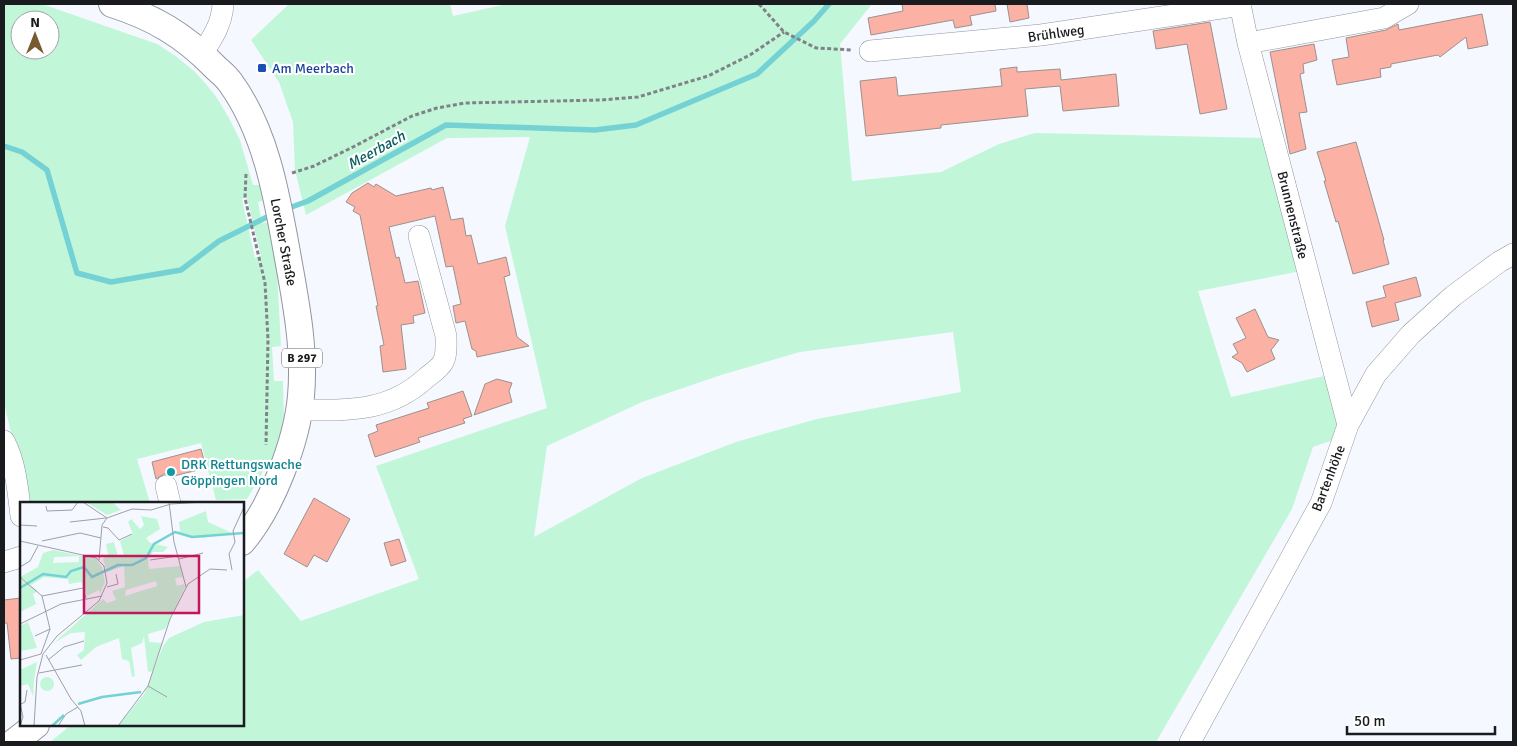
<svg xmlns="http://www.w3.org/2000/svg" width="1517" height="746" font-family="Signika,sans-serif">
<rect width="100%" height="100%" fill="#f5f8ff"/>
<path fill="#c2f6d8" fill-rule="evenodd" d="M4 4H42L157 44 177 57 195 72 206 84 217 98 229 118 240 140 253 185H261L266 200 258 202 262 223 270 222 276 254 281 346 272 347 274 381H283L284 423 280 440 269 468 264 465 262 474 247 499 216 500 201 443 137 459 150 503H28L4 403ZM20 20H50V50H20ZM245 198H247L261 256 255 258 242 199Z
M289 4H450L453 16 507 4H872L840 44 852 181 941 172 999 144 1035 133 1264 138 1301 271 1198 291 1231 397 1324 376 1340 419 1333 440 1313 447 1292 509 1156 742H50L71 725H242L243 582 258 570 301 621 419 579 376 466 547 408 505 226 530 137 447 138 306 215 295 170 293 122 279 82 251 40ZM953 332 961 392 817 419 736 442 642 478 534 537 547 446 642 402 721 375 800 352Z"/>
<g fill="none" stroke-linecap="round" stroke-linejoin="round">
<path stroke="#74d2d4" stroke-width="5.5" d="M4 146 22 152 47 170 77 273 111 282 181 270 219 241 273 214
M286 209 308 201 446 125 595 130 636 125 757 74 814 21 829 4"/>
</g>
<path fill="#fbb1a4" stroke="#9b918f" d="M902 4H995L996 11 970 16 972 25 955 28 953 20 871 35 868 18 903 11Z
M1007 4H1027L1029 18 1010 22Z
M1482 14 1488 45 1468 49 1466 37 1440 57 1438 55 1391 64V67L1380 69 1381 77 1337 85 1332 60 1349 57 1346 38 1386 30 1398 24 1399 30Z
M1210 22 1227 109 1200 114 1187 44 1156 49 1153 31Z
M1314 44 1317 60 1303 64 1304 73 1300 74 1307 112 1299 113 1306 149 1290 154 1270 52Z
M1017 67V72L1060 69 1061 80 1116 74 1119 106 1063 111 1060 86 1025 89 1028 116 941 125V128L866 136 860 81 896 77 898 96 1002 86 1000 69Z
M1356 142 1384 240H1383L1389 264 1353 274 1338 221 1336 222 1324 181H1326L1317 152Z
M368 183 374 187 376 184 396 196 431 188 432 190 443 187 451 220 463 218 466 236 471 235 478 264 506 257 510 275 504 277 517 337 529 346 477 357 476 351 472 349 465 321 456 323 453 306 461 304 453 266 446 267 435 216 389 227 396 258 399 257 405 283 418 281 425 313 413 316 414 323 401 325 406 369 383 372 380 346 384 345 376 306H378L360 215 353 211 355 207 346 202 352 193Z
M1416 277 1421 296 1395 303 1399 320 1372 327 1366 302 1386 297 1383 286Z
M1255 309 1268 337 1279 340 1271 350 1275 359 1247 372 1242 363 1232 357 1238 353 1233 344 1246 338 1236 318Z
M497 379 512 383 509 391 512 402 474 415 485 384Z
M463 391 472 416 463 419 465 423 418 438 420 442 375 457 368 435 378 431 376 425 429 408 427 403Z
M201 449 206 468 174 476 169 474H164L156 479 152 462Z
M314 498 350 519 327 562 314 555 307 567 284 554Z
M399 539 406 561 391 566 384 543Z
M21 598V658L11 659 7 623H4V600Z"/>
<g fill="none" stroke-linecap="round" stroke-linejoin="round">
<g stroke="#92959d" stroke-width="22">
<path id="minor" d="M1240 4 1248 43 1348 425
M1248 43 1384 18 1408 4
M870 51 1041 35 1241 5
M202 53C213 38 222 23 223 4
M299 410C347 410 388 413 426 378 431 374 440 368 443 362 447 355 446 344 446 336L419 236
M4 441C16 463 18 492 21 516
M166 486 170 503
M4 562 21 557
M1190 742 1321 503 1348 425 1376 374 1411 334 1453 296 1499 262 1513 254"/>
</g>
<g stroke="#92959d" stroke-width="28">
<path id="major" d="M112 4C153 17 184 35 214 66 219 71 226 76 230 82 268 134 278 203 289 264 297 308 305 352 301 396 297 441 272 507 242 542
M14 742 36 725"/>
</g>
<path stroke="#808287" stroke-width="3" stroke-dasharray="4 2.5" stroke-linecap="butt" d="M759 4 784 32 816 48 852 50
M292 173 314 166 353 147 412 116 437 108 465 103 601 100 638 97 708 76 750 55 784 32
M246 174 245 198 265 283 268 340 266 445"/>
<use href="#minor" stroke="#fff" stroke-width="21"/>
<use href="#major" stroke="#fff" stroke-width="26"/>
</g>
<rect fill="#1a4fb4" stroke="#fff" stroke-width="2" x="257" y="63" width="10" height="10" rx="2.5"/>
<circle fill="#0f9aa8" stroke="#fff" stroke-width="2" cx="171" cy="472" r="5"/>
<g text-anchor="middle" stroke-width="4.5" stroke-linejoin="round" paint-order="stroke">
<rect fill="#fff" stroke="#5f5f62" stroke-width="1" x="282" y="348.5" width="40" height="19" rx="4"/>
<g font-size="12" font-weight="bold" fill="#1a1b1e">
<text x="302" y="362">B 297</text>
</g>
<g font-size="14" fill="#1a1b1e" stroke="#fff">
<text transform="translate(1056 33) rotate(-8)" y="5">Brühlweg</text>
<text transform="translate(1293 215) rotate(76)" y="5">Brunnenstraße</text>
<text transform="translate(284 242) rotate(79)" y="5">Lorcher Straße</text>
<text transform="translate(1328 478) rotate(-69)" y="5">Bartenhöhe</text>
</g>
<g font-size="14" fill="#164399" stroke="#fff" text-anchor="start">
<text x="272" y="73">Am Meerbach</text>
</g>
<g font-size="14" fill="#0d838f" stroke="#fff" text-anchor="start">
<text x="181" y="469">DRK Rettungswache<tspan x="181" dy="16">Göppingen Nord</tspan></text>
</g>
<g font-size="15" font-style="italic" fill="#0a5e60" stroke="#fff">
<text transform="translate(376 150) rotate(-29)" y="5">Meerbach</text>
</g>
</g>
<g transform="translate(20 502)">
<rect width="224" height="224" fill="#f5f8ff"/>
<path d="M66 0H92L101 8 87 13ZM186 9 188 20 212 31 183 36 153 31 160 29 159 20ZM121 14 137 17 140 27 126 36 130 41 148 45 143 50H133L128 57 129 67 160 64 163 75 155 76 157 84 164 82 165 85 145 127 128 132 129 140 142 141 133 169 128 170 124 134 122 141 111 146 115 174 112 175 109 159 102 157 99 136 76 145 61 158 57 153 64 148 65 130 51 131 34 141 83 97 87 101 96 98 92 89 105 85 104 64 87 70 83 57 88 52 86 42 94 40 98 55 104 54 100 39 113 32 108 20 111 17 120 27 124 23ZM136 79 137 84 105 94 106 88ZM33 48 76 57 82 65 85 80 80 92 79 88 67 94 61 80 49 82 48 77 24 75 11 83 0 75 18 65 23 51ZM59 54V60L33 61 34 55ZM0 76 18 89 13 92 16 102 0 110ZM224 113V224H98L125 191 143 144 149 136 184 120ZM8 120 17 146 0 149V124ZM17 160 14 178 13 194 8 182 0 184V168ZM20 182a7 7 0 1 1 14 0a7 7 0 1 1-14 0Z" fill="#c2f6d8" fill-rule="evenodd"/>
<path fill="none" stroke="#74d2d4" stroke-width="2.5" d="M0 86 23 72 46 75 51 69 64 65 72 75 98 63H112L126 56 134 42 155 30 172 35 224 31M58 202 82 195 121 190M32 224 44 213"/>
<path fill="none" stroke="#9da0a5" stroke-width="1" d="M63 0 87 16M149 0 154 40 166 85M26 4 27 9 52 8 58 0M50 20 86 16M0 23 17 24M83 25 88 26 99 38 112 32M0 39 76 56 84 64 87 81 79 99 37 134 23 152 17 175 14 224M22 39 60 31 81 36M159 57 183 51M79 58 82 23 87 16 112 7 131 8 151 2 183 0M130 58 158 54M0 65 10 59 18 44M212 68 209 52 215 40 213 29 224 5M0 75 22 94 30 127 21 152 0 158M87 85 98 82 96 72M22 94 63 86 66 96M0 122 41 102 82 94M15 134 30 127M26 153 51 197 61 209 65 224M28 158 44 145 64 139M19 171 62 163M128 184 147 195M0 201 3 215 0 224M1 202 5 200 7 188M38 224 46 212 58 205M98 224 128 184 150 117 168 82 190 67 207 68"/>
<path fill="#c2185b" fill-opacity="0.15" stroke="#c2185b" stroke-width="2.5" d="M64 54H179V111H64Z"/>
<rect width="224" height="224" fill="none" stroke="#1a1b1e" stroke-width="2.5"/>
</g>
<rect width="1517" height="746" fill="none" stroke="#1a1b1e" stroke-width="10"/>
<g transform="translate(35 35)"><circle r="24" fill="#ffffff" stroke="#a3a4a5"/>
<path d="M0-4L9 19L0 12L-9 19Z" fill="#775b2e"/>
<text y="-8" font-size="14" font-weight="bold" text-anchor="middle" fill="#1a1b1e">N</text>
</g>
<path d="M1347 726v8h148v-8" fill="none" stroke="#1a1b1e" stroke-width="2.5"/>
<text x="1354" y="726" font-size="15" fill="#1a1b1e" stroke="#ffffff" stroke-width="4" paint-order="stroke">50 m</text>
</svg>
